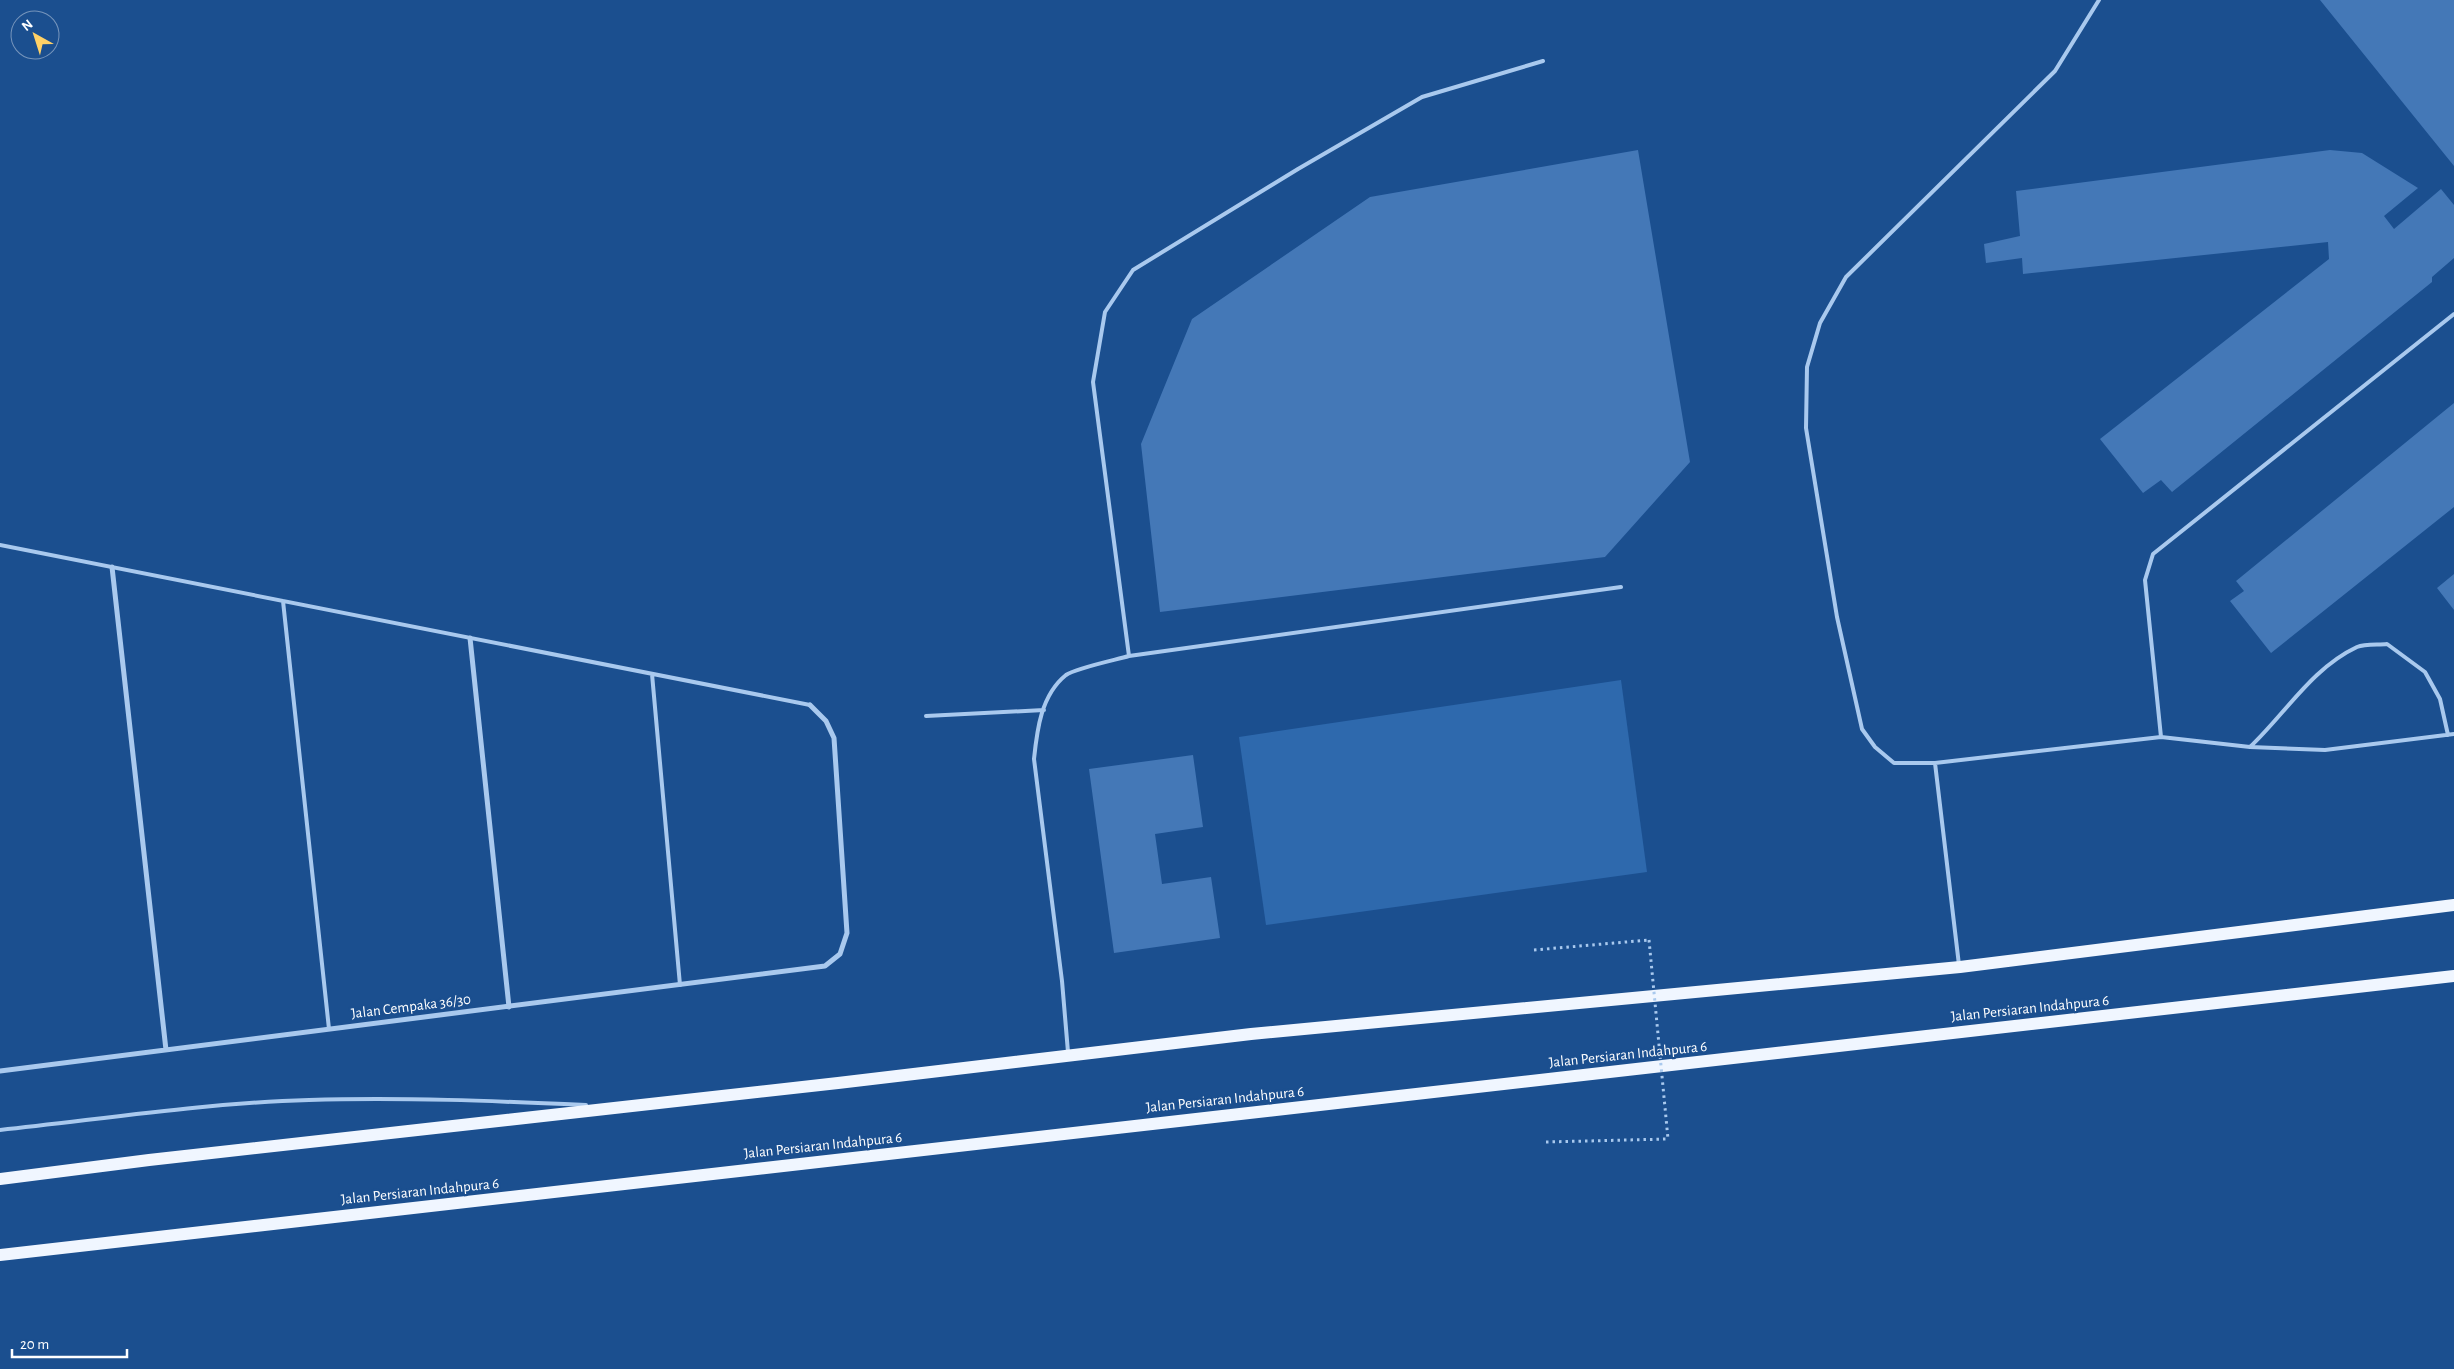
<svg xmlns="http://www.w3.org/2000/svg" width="2454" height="1369" font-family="'Alegreya Sans',sans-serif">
<rect width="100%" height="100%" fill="#1b4f8f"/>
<path fill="#2e69ad" d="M1621 680 1647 872 1266 925 1239 737Z"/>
<path fill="#4478b7" d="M2320 0H2454V166Z
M1638 150 1690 462 1605 557 1160 612 1141 444 1192 319 1370 197Z
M2330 150 2362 153 2418 188 2384 216 2394 229 2441 189 2454 205V258L2432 277V282L2172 492 2161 480 2143 493 2100 439 2329 259 2328 242 2023 274 2022 258 1986 263 1984 244 2020 236 2016 191Z
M2454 403V507L2271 653 2230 601 2244 591 2236 581Z
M2454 574V610L2437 588Z
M1193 755 1203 827 1155 834 1162 884 1211 877 1220 938 1114 953 1089 769Z"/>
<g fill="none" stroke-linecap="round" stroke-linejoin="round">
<path stroke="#a9c9ee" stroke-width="3" stroke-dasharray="2.5 4" stroke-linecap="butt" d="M1534 950 1649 940
M1546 1142 1668 1139"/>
<path stroke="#a9c9ee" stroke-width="4" d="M0 545 810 705
M283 601 329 1029
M1129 656 1093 382 1105 312 1133 270 1298 169 1422 97 1543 61
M652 674 680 985
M926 716 1044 710
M2161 737 2145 580 2153 554 2454 314
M2250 747C2285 714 2312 668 2357 647 2365 644 2378 645 2387 644L2425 672 2440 699 2448 735
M1935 763H1894L1875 747 1862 729 1837 617 1806 428 1807 367 1820 323 1846 277 2055 71 2099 0
M1959 965 1935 763 2161 737 2250 747 2325 750 2454 734
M1068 1052 1062 981 1034 759C1037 730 1041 695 1066 675 1076 668 1115 660 1129 656L1621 587
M0 1130C103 1119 206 1103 309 1100 402 1097 494 1101 586 1105"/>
<path stroke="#a9c9ee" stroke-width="5" d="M112 567 166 1050
M470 638 509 1007
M0 1071 825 966 840 954 847 933 834 738 826 721 810 705"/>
<path stroke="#f0f6ff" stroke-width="12" d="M0 1179 149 1160 838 1083 1251 1034 1960 967 2454 905
M0 1255 2454 976"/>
<path stroke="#a9c9ee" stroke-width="3" stroke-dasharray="2.5 4" stroke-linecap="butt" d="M1649 940 1668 1139"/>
</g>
<g text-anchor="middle" stroke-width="4.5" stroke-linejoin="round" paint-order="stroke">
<g font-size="15" fill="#fff" stroke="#1b4f8f">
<text transform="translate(411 1006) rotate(-7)" y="5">Jalan Cempaka 36/30</text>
<text transform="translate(2030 1008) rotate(-6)" y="5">Jalan Persiaran Indahpura 6</text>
<text transform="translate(1628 1054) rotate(-6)" y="5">Jalan Persiaran Indahpura 6</text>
<text transform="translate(1225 1099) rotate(-6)" y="5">Jalan Persiaran Indahpura 6</text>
<text transform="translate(823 1145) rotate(-6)" y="5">Jalan Persiaran Indahpura 6</text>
<text transform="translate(420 1191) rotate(-6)" y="5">Jalan Persiaran Indahpura 6</text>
</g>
</g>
<g transform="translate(35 35) rotate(321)"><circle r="24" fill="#1b4f8f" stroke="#7695bc"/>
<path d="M0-4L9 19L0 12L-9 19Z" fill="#ffd166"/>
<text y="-8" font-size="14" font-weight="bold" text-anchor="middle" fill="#ffffff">N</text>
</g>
<path d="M12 1349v8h115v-8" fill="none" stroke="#ffffff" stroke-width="2.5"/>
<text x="20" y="1349" font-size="15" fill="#ffffff" stroke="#1b4f8f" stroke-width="4" paint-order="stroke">20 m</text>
</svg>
